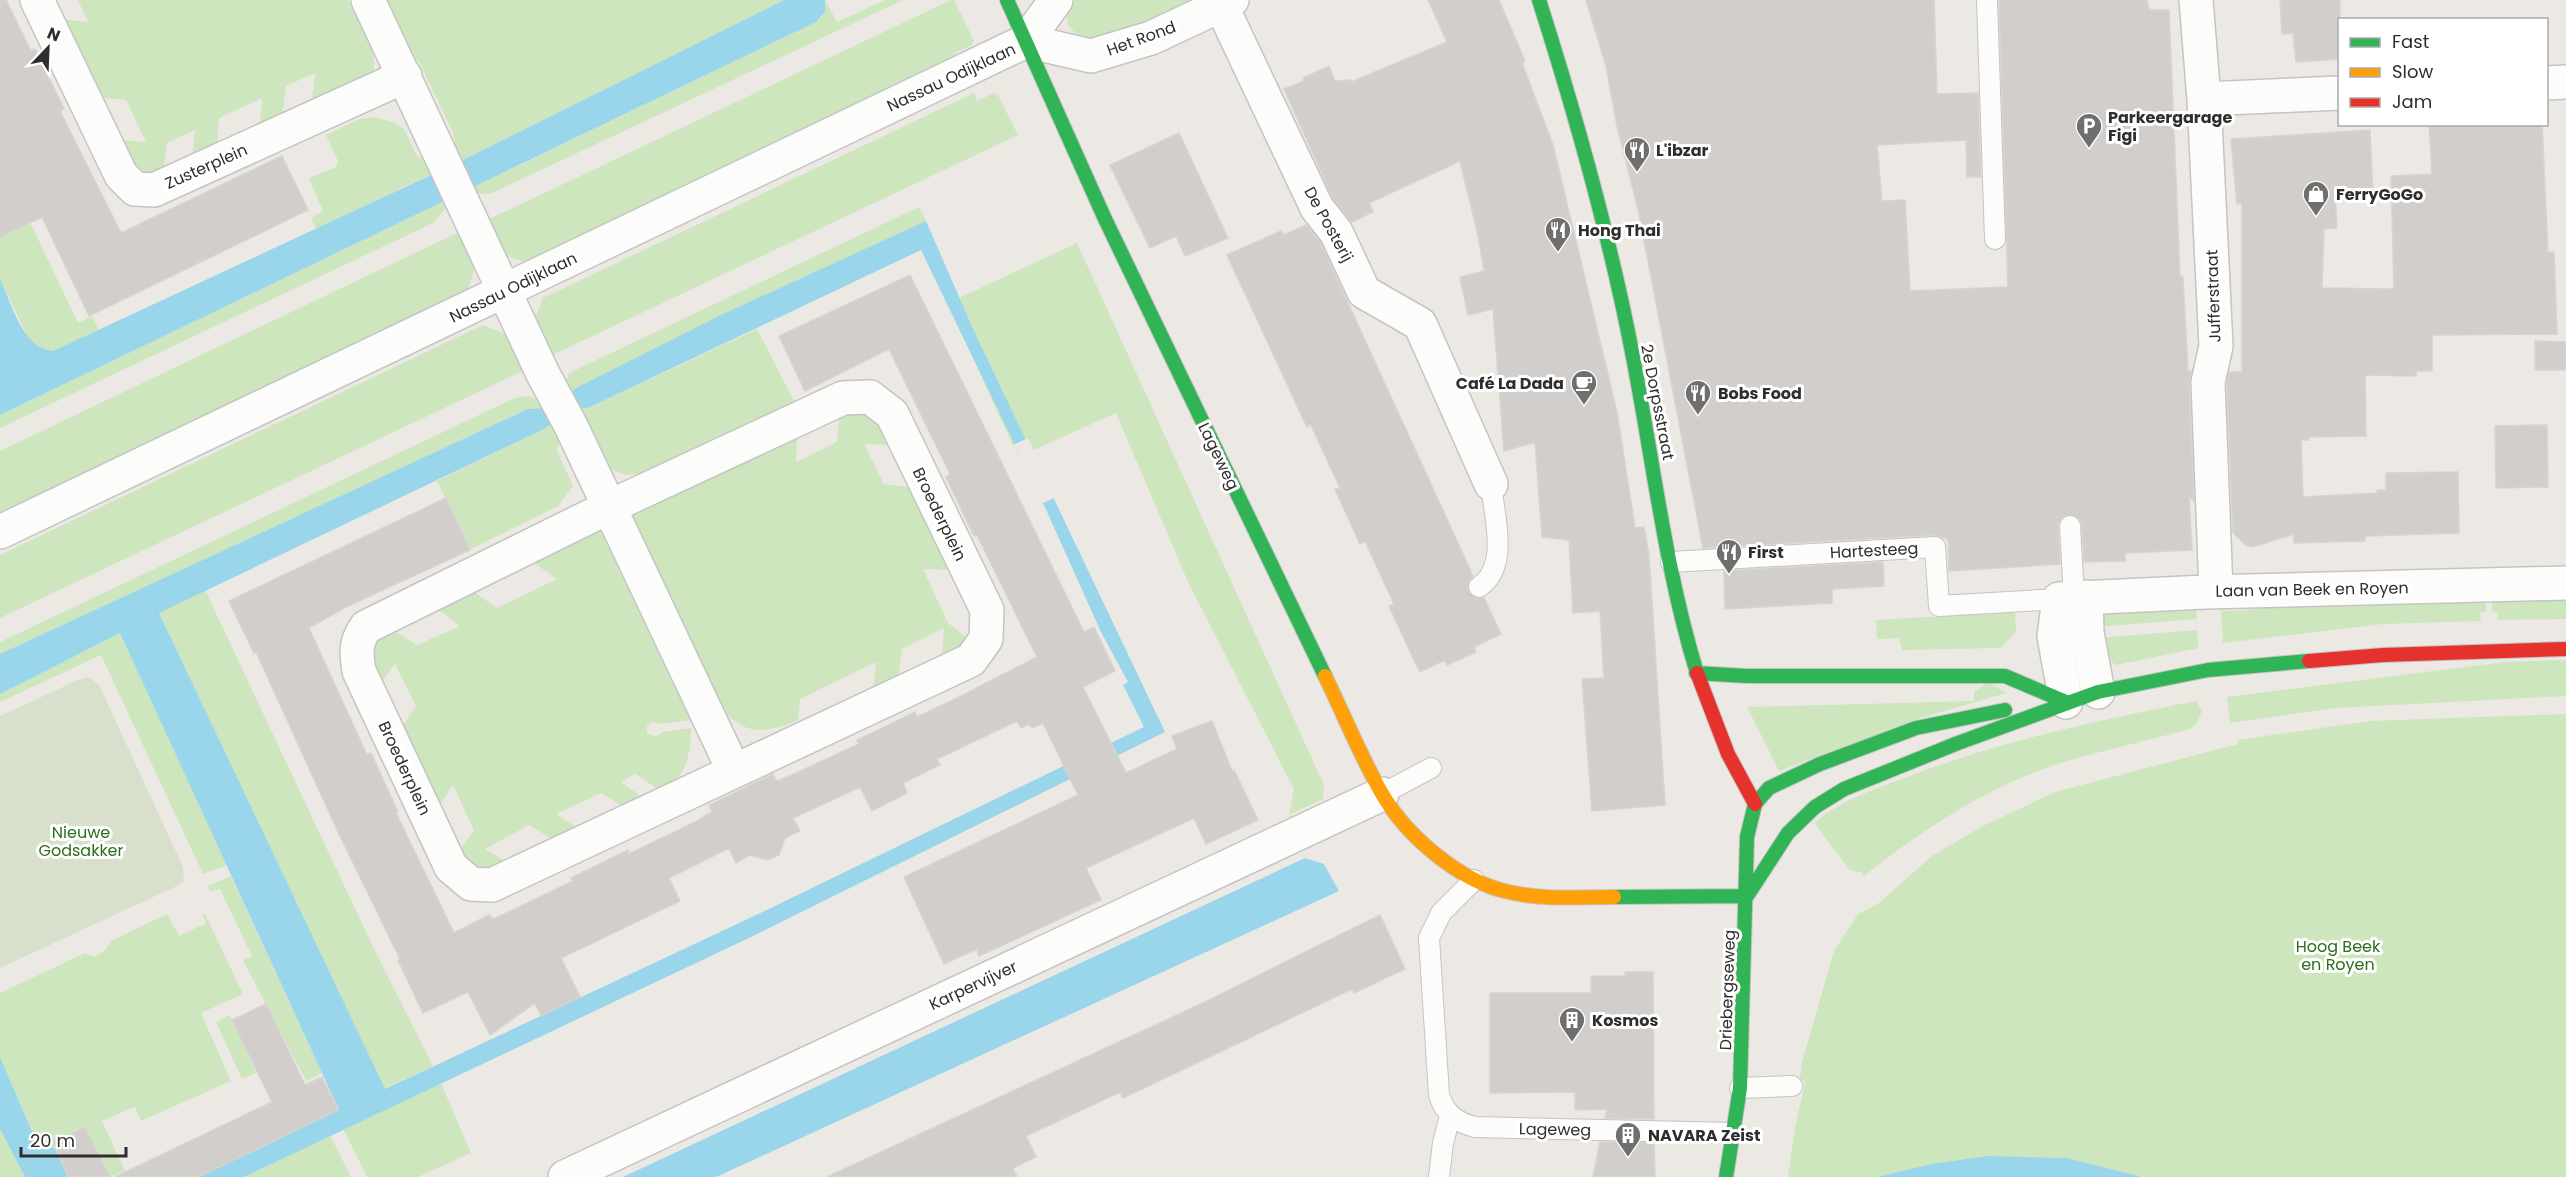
<svg xmlns="http://www.w3.org/2000/svg" width="2566" height="1177" font-family="Poppins,sans-serif">
<rect width="100%" height="100%" fill="#ece8e4"/>
<path fill="#cee6be" d="M78 0H348C358 22 381 51 372 75L312 104 315 73 286 86 282 118 260 128 262 98 219 118 217 149 192 160 195 130 167 143 163 174 141 175 116 140 146 142 126 100 95 97 57 19 88 22Z
M383 0H784L459 162 452 149 455 140 453 132 419 62 408 52Z
M825 0 837 22 885 0H903L490 194H482L470 189 816 22 822 17Z
M951 0H954L974 41 972 45 954 53 957 62 529 264 499 253 483 222Z
M1074 0H1200C1170 14 1112 51 1079 36 1074 33 1070 27 1067 23L1068 11Z
M974 93 977 101 994 93 998 95 1018 135 546 358 532 326 543 298Z
M374 117 393 122 404 129 417 156 429 162 434 173 316 229 311 218 323 211 309 178 336 167 338 161 326 135 360 119Z
M0 159 78 323 92 316 99 330 53 351 43 350 29 340 0 279Z
M447 200 445 209 433 223 0 428V415Z
M919 207 926 221 567 396 564 390 569 373Z
M461 231 476 263 467 293 0 515V451Z
M1077 243 1324 785 1323 799 1289 815 1294 789 1188 582 1116 413 1018 457 948 303Z
M483 325 511 336 527 369 0 618V555Z
M757 329 794 401 648 473 626 475 612 470 594 433 584 428 575 411 581 408H588Z
M528 396 540 401 545 408 528 409 0 654V642L515 398Z
M847 410 873 414 893 445 864 444 884 484 914 488 954 570 923 569 948 623 971 641 942 659 944 628 902 649 898 681 873 693 876 662 800 699 798 720C766 734 740 737 719 703L630 517 633 512 797 434 796 462 837 442 840 413Z
M553 421 559 441 557 451 573 486 558 506 471 549 437 481 546 428Z
M600 530 690 720 661 724 652 722 647 726V733L656 737 662 732 691 728C691 754 686 779 661 791L635 774 621 782 646 800 628 810 601 793 556 814 582 831 557 842 529 825 485 849 510 864 480 874 457 854 474 830 453 785 436 810 399 732 416 706 395 664 378 687 370 644 390 628 417 645 460 626 435 607 471 590 497 608 557 579 531 561Z
M205 590 374 949 433 1066 384 1089 159 613Z
M2566 593V619L2498 620 2497 612 2492 611V595Z
M2486 596V612L2480 613 2481 621 2383 624 2223 643 2221 611 2251 610V602L2334 600 2335 606H2346L2347 599Z
M2195 600 2197 619 2096 627 2105 611Z
M2015 612 2016 632 2000 648 1902 650 1899 638 1877 639 1876 620Z
M2197 630 2198 648 2117 665 2099 656 2096 638Z
M120 632 227 865 203 874 101 655 0 702V694Z
M2566 660V696L2336 708 2230 723 2227 697 2505 662Z
M1988 682 2007 693 1920 718 1779 771 1747 707 1974 701V692Z
M2196 701 2202 711 2197 723 2190 729C2147 741 2103 750 2061 763 1988 786 1924 829 1864 876L1861 872 1850 870 1814 823C1842 800 1866 793 1899 780 1995 742 2096 721 2196 701Z
M2566 714V1177H1788L1795 1128 1805 1081 1800 1080 1801 1066 1834 951 1858 914 1879 903 1932 856 1983 826 2055 792 2238 744 2237 740 2370 721Z
M231 876 322 1073 306 1081 243 960 252 956 220 889 210 892 208 886Z
M167 914 179 936 206 923 202 915 205 914 243 994 201 1013 231 1081 141 1121 135 1107 102 1121 125 1171 110 1177 85 1126 52 1143 55 1148H39L0 1057V993L85 953 95 957 106 949 111 941Z
M230 1015 256 1073 242 1079 216 1022Z
M441 1083 471 1153 418 1177H367L343 1129Z
M0 1129 25 1177H0Z
M330 1135 351 1177H244Z"/>
<path fill="#d8e0cc" d="M89 677 99 685 183 867 184 881 179 885 0 968V716L78 680Z"/>
<path fill="#99d6ec" d="M784 0H825V12L816 22 0 415V279C12 304 22 348 53 351L459 162Z
M926 221 974 331 1165 732 753 936 244 1177H199L339 1110 120 633 0 694V654L528 409 545 408 553 421 546 428 159 613 385 1089 752 917 1144 727 1123 685 1128 682 1101 632 1043 503 921 250 588 408H581L575 411 567 396 576 388 723 314Z
M1305 858 1324 864 1339 891 716 1177H623Z
M0 1057 39 1148H55L68 1177H25L0 1129Z
M1987 1156 2066 1158 2142 1177H1877L1932 1164Z"/>
<path fill="#ece8e4" d="M1028 438 1056 497 1041 504 1013 445Z"/>
<path fill="#d1cecb" stroke="#d7d4d0" stroke-width="1.5" d="M0 0H6L31 51 35 49 64 109 60 111 121 233 282 156 308 210 89 316 42 217 0 237Z
M1428 0H1499L1525 61 1522 63 1553 145 1617 412 1635 528 1644 527 1649 555 1665 805 1592 811 1582 679 1604 678 1600 611 1573 613 1569 540 1542 537 1535 442 1504 451 1493 309 1468 315 1460 277 1484 271 1478 235 1460 161 1369 203 1373 212 1352 222 1333 198 1284 89 1304 81 1303 78 1329 66 1335 81 1351 80V82L1447 42Z
M1586 0H1934L1937 94 1978 93 1981 177H1967L1966 140 1877 145 1882 201 1905 200 1910 291 2008 287 1999 0H2147L2149 10H2169L2180 277H2183L2188 371H2191L2189 383 2194 501 2189 496 2192 550 2125 553V561L2084 562 2082 525 2080 519 2070 514 2063 516 2058 526 2060 564 1949 571 1948 539 1934 535 1703 548 1638 209 1617 126 1606 66Z
M2280 0H2340V59L2296 62 2293 33 2282 34Z
M2429 124H2542L2548 252H2554L2557 334 2432 335V371H2416V376L2365 375 2366 436 2309 437V440H2301L2303 497 2377 493V490H2386V473L2458 472 2459 533 2365 536V541L2294 543V534L2253 547 2246 545 2233 533 2227 384 2229 372H2242V203L2237 204 2231 139 2370 130 2373 194 2335 197 2337 228 2324 229 2322 288 2394 289 2391 176 2432 174Z
M1179 133 1228 238 1185 256 1176 236 1150 248 1110 165Z
M1306 225 1320 242 1473 576 1468 583V590L1475 598H1484L1501 634 1474 647 1476 652 1447 665 1445 660 1420 672 1414 660 1389 606 1394 604 1365 541 1360 544 1335 489 1340 488 1311 425 1307 427 1227 255 1281 231 1284 235Z
M910 275 1084 632 1094 627 1115 671 1083 687 1126 773 1177 749 1172 736 1212 721 1232 771 1234 770 1258 820 1206 844 1194 818 1086 868 1101 900 979 956 977 949 944 964 904 877 1078 795 1043 723 1032 728 1029 724 1021 728 1017 721 937 759 940 765 903 783 907 793 872 811 860 787 793 818 800 831 785 838 779 855 767 860 750 855 736 863 729 848 669 878 680 901 561 958 580 997 541 1016 535 1003 490 1035 468 992 423 1013 398 960 400 959 340 836 256 652 254 653 229 601 446 498 470 550 346 607 309 628 367 755 371 753 398 812 396 813 454 933 489 915 494 919 573 881 571 878 628 850 629 854 695 822 712 812 709 805 773 774 777 781 794 774 859 744 857 740 915 712 917 717 953 700 1037 657 977 535 974 536 946 477 950 474 889 349 805 391 779 336Z
M2535 341 2566 342V370H2535Z
M2547 425 2548 487 2496 488 2495 426Z
M1883 562 1884 586 1832 589V603L1725 609 1724 571Z
M1380 915 1405 969 1354 993 1352 989 1123 1098 1120 1092 1026 1136 1036 1157 1013 1168 1017 1177H827L1203 1003Z
M1625 972H1653L1654 1119 1605 1118 1607 1109 1575 1110V1092L1490 1093V993H1591V976H1625Z
M266 1004 305 1085 322 1077 338 1110 198 1177H115L272 1102 232 1020Z
M85 1127 110 1177H69L53 1143Z
M1600 1142 1654 1143 1655 1177H1593Z"/>
<g fill="none" stroke-linecap="round" stroke-linejoin="round">
<g stroke="#c5c4c5" stroke-width="22">
<path id="lane" d="M1987 0 1995 239
M2070 526 2074 598
M1671 562 1935 547 1939 606 2059 599
M1479 587C1510 566 1494 516 1491 484
M1382 794 1431 768
M1474 880 1441 913 1429 938 1439 1095C1445 1114 1456 1122 1475 1127L1734 1133
M1740 1088 1792 1086
M1439 1177 1443 1143 1450 1116"/>
</g>
<g stroke="#c5c4c5" stroke-width="36">
<path id="street" d="M37 0 121 175 135 189 154 190 405 76
M368 0 543 374 571 426 734 771
M2196 0 2204 99 2216 346 2208 382 2216 591
M1221 5 1317 208 1336 232 1364 292 1420 324 1491 484
M1026 41 1091 56 1151 38 1232 0
M1026 41 1056 0
M2546 83 2566 82
M2204 99 2340 93
M870 397 892 414 987 610 986 639 971 660 492 885 471 884 451 867 359 671C356 652 355 643 366 627L609 507 843 398Z
M0 532 1026 41
M2086 597 2087 633 2098 692
M2066 702 2054 636 2059 599 2205 592 2566 583
M565 1177 1382 794"/>
</g>
<g stroke="#c5c4c5" stroke-width="16">
<path id="fast" d="M1007 0 1105 219 1325 676
M1539 0C1576 116 1609 233 1632 352 1653 459 1665 569 1697 673
M1696 673 1747 676H2005L2066 702
M1747 896 1788 833 1815 807 1844 789 1958 743 2098 692 2208 670 2309 661
M1614 897 1747 896
M1726 1177 1740 1088 1747 837 1755 804 1769 788 1820 764 1916 728 2005 710"/>
</g>
<g stroke="#c5c4c5" stroke-width="16">
<path id="slow" d="M1325 676C1344 715 1360 755 1381 792 1406 836 1460 882 1509 892 1543 900 1579 897 1614 897"/>
</g>
<g stroke="#c5c4c5" stroke-width="16">
<path id="jam" d="M2309 661 2383 655 2566 649
M1697 673 1728 754 1755 804"/>
</g>
<use href="#lane" stroke="#fcfcfb" stroke-width="20"/>
<use href="#street" stroke="#fcfcfb" stroke-width="33"/>
<use href="#fast" stroke="#30b455" stroke-width="14"/>
<use href="#slow" stroke="#ff9f0a" stroke-width="14"/>
<use href="#jam" stroke="#e5322d" stroke-width="14"/>
</g>
<defs>
<g id="parking-pin" transform="scale(1.35)"><path d="M0 17L-7.5 6A9.5 9.5 0 1 1 7.5 6Z" fill="#706f6e" stroke="#fff"/><path d="M-3.5-5.5H1a3.5 3.5 0 0 1 0 7H-1V5.5H-3.5ZM-1-3.4V-.6H.8a1.4 1.4 0 0 0 0-2.8Z" fill="#fff"/></g>
<g id="restaurant-pin" transform="scale(1.35)"><path d="M0 17L-7.5 6A9.5 9.5 0 1 1 7.5 6Z" fill="#706f6e" stroke="#fff"/><path d="M-5-6h1v4h1v-4h1v4h1v-4h1v5L-1.5 .5V6h-2V.5L-5-1ZM5-6V6H3V1.5H1.5Q1.5-4 5-6Z" fill="#fff"/></g>
<g id="shop-pin" transform="scale(1.35)"><path d="M0 17L-7.5 6A9.5 9.5 0 1 1 7.5 6Z" fill="#706f6e" stroke="#fff"/><path d="M-5-2.5h2.3a2.7 3.5 0 0 1 5.4 0H5L5.5 6h-11ZM-1.5-2.5h3a1.5 2.3 0 0 0-3 0Z" fill="#fff"/></g>
<g id="cafe-pin" transform="scale(1.35)"><path d="M0 17L-7.5 6A9.5 9.5 0 1 1 7.5 6Z" fill="#706f6e" stroke="#fff"/><path d="M-5.5-4.5H6V0H3Q3 3.5 0 3.5H-2.5Q-5.5 3.5-5.5 0ZM3-3.2v2h1.7v-2ZM-6 4.5H4V6H-6Z" fill="#fff"/></g>
<g id="building-pin" transform="scale(1.35)"><path d="M0 17L-7.5 6A9.5 9.5 0 1 1 7.5 6Z" fill="#706f6e" stroke="#fff"/><path d="M-4-6H4V6H1V3H-1V6H-4ZM-2.5-4.3h1.7v1.8h-1.7ZM.8-4.3h1.7v1.8H.8ZM-2.5-1h1.7V.8h-1.7ZM.8-1h1.7V.8H.8Z" fill="#fff"/></g>
</defs>
<g fill-rule="evenodd">
<use href="#parking-pin" x="2089" y="126"/>
<use href="#restaurant-pin" x="1637" y="150"/>
<use href="#shop-pin" x="2316" y="194"/>
<use href="#restaurant-pin" x="1558" y="230"/>
<use href="#cafe-pin" x="1584" y="383"/>
<use href="#restaurant-pin" x="1698" y="393"/>
<use href="#restaurant-pin" x="1729" y="552"/>
<use href="#building-pin" x="1572" y="1020"/>
<use href="#building-pin" x="1628" y="1135"/>
</g>
<g text-anchor="middle" stroke-width="6" stroke-linejoin="round" paint-order="stroke">
<g font-size="16" fill="#2e2e2e" stroke="#fff">
<text transform="translate(1141 38) rotate(-20)" y="6">Het Rond</text>
<text transform="translate(951 77) rotate(-25)" y="6">Nassau Odijklaan</text>
<text transform="translate(206 166) rotate(-24)" y="6">Zusterplein</text>
<text transform="translate(1329 224) rotate(61)" y="6">De Posterij</text>
<text transform="translate(513 287) rotate(-26)" y="6">Nassau Odijklaan</text>
<text transform="translate(2213 296) rotate(-92)" y="6">Jufferstraat</text>
<text transform="translate(1658 402) rotate(79)" y="6">2e Dorpsstraat</text>
<text transform="translate(1219 456) rotate(64)" y="6">Lageweg</text>
<text transform="translate(940 514) rotate(64)" y="6">Broederplein</text>
<text transform="translate(1874 550) rotate(-3)" y="6">Hartesteeg</text>
<text transform="translate(2312 589) rotate(-1)" y="6">Laan van Beek en Royen</text>
<text transform="translate(405 768) rotate(65)" y="6">Broederplein</text>
<text transform="translate(973 985) rotate(-25)" y="6">Karpervijver</text>
<text transform="translate(1727 990) rotate(-88)" y="6">Driebergseweg</text>
<text transform="translate(1555 1129) rotate(1)" y="6">Lageweg</text>
</g>
<g font-size="16" font-weight="bold" fill="#2e2e2e" stroke="#fff" text-anchor="start">
<text x="2108" y="123">Parkeergarage<tspan x="2108" dy="18">Figi</tspan></text>
<text x="1656" y="156">L'ibzar</text>
<text x="2336" y="200">FerryGoGo</text>
<text x="1578" y="236">Hong Thai</text>
<text x="1564" y="389" text-anchor="end">Café La Dada</text>
<text x="1718" y="399">Bobs Food</text>
<text x="1748" y="558">First</text>
<text x="1592" y="1026">Kosmos</text>
<text x="1648" y="1141">NAVARA Zeist</text>
</g>
<g font-size="16" fill="#2c6e1b" stroke="#fff">
<text x="81" y="838">Nieuwe<tspan x="81" dy="18">Godsakker</tspan></text>
<text x="2338" y="952">Hoog Beek<tspan x="2338" dy="18">en Royen</tspan></text>
</g>
</g>
<rect x="2338" y="18" width="210" height="108" fill="#ffffff" stroke="#ababab" stroke-width="1.5"/>
<rect x="2350" y="38" width="30" height="9" fill="#30b455" stroke="#ababab" stroke-width="1.5"/>
<text x="2392" y="48" font-size="18" fill="#2e2e2e">Fast</text>
<rect x="2350" y="68" width="30" height="9" fill="#ff9f0a" stroke="#ababab" stroke-width="1.5"/>
<text x="2392" y="78" font-size="18" fill="#2e2e2e">Slow</text>
<rect x="2350" y="98" width="30" height="9" fill="#e5322d" stroke="#ababab" stroke-width="1.5"/>
<text x="2392" y="108" font-size="18" fill="#2e2e2e">Jam</text>
<g transform="translate(48 48) rotate(23)" stroke="#ffffff" stroke-width="4.5" paint-order="stroke">
<path d="M0-4.5L10 22L0 15L-10 22Z" fill="#2e2e2e"/>
<text y="-9" font-size="16" font-weight="bold" text-anchor="middle" fill="#2e2e2e">N</text>
</g>
<path d="M21 1147v9h105v-9" fill="none" stroke="#2e2e2e" stroke-width="3"/>
<text x="30" y="1147" font-size="18" fill="#2e2e2e" stroke="#ffffff" stroke-width="4.5" paint-order="stroke">20 m</text>
</svg>
